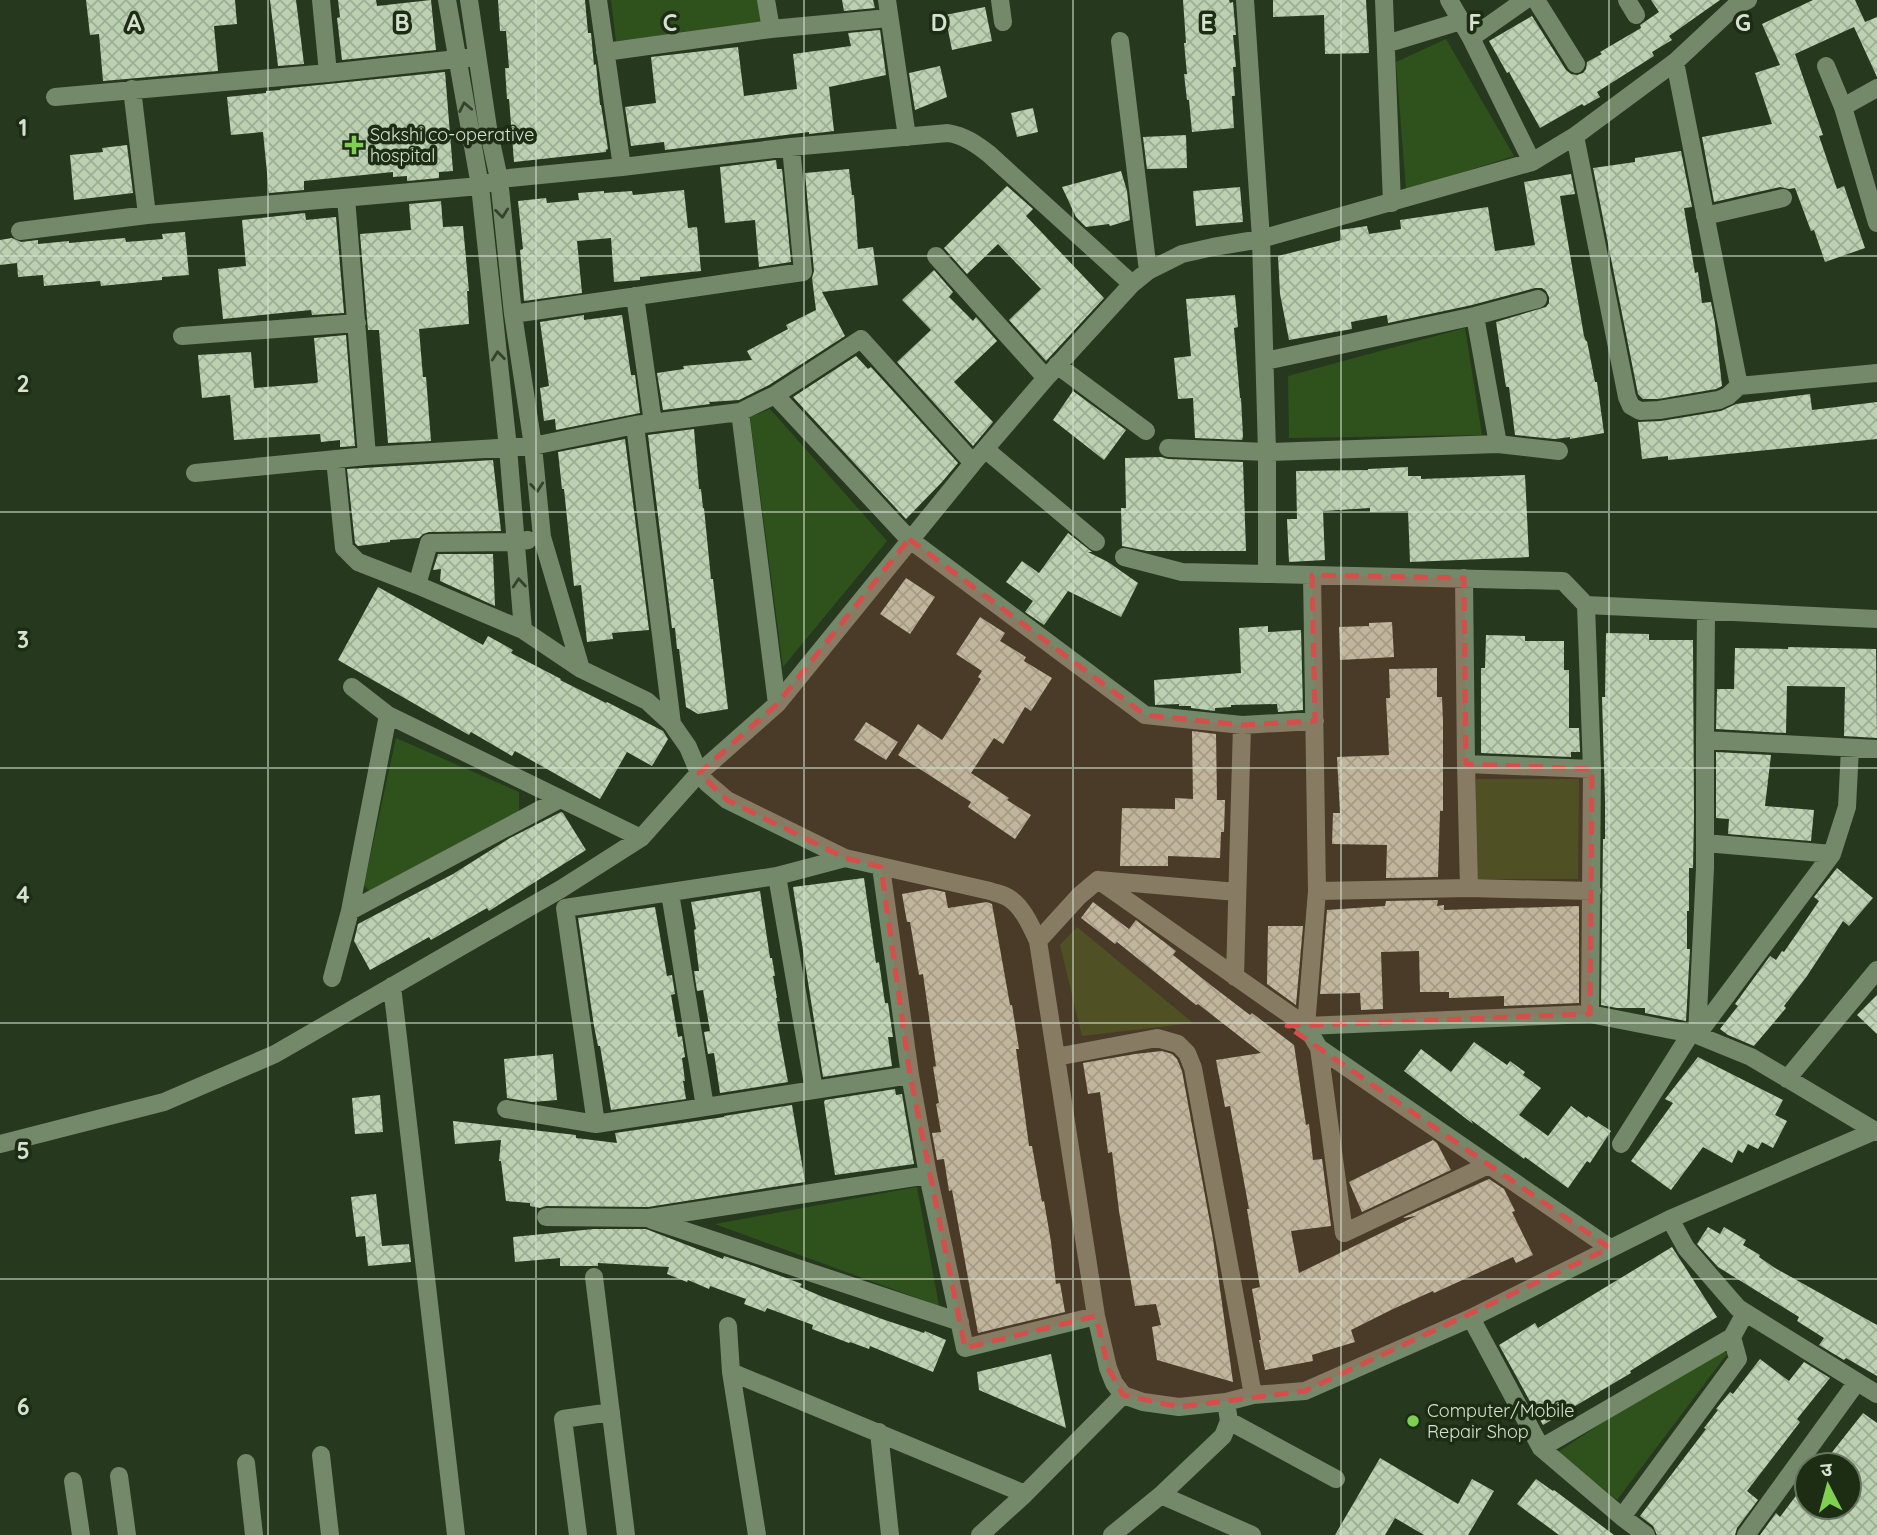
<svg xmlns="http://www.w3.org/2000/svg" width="1877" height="1535" font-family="Quicksand,'Noto Sans Devanagari',sans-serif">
<defs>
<pattern id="building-cross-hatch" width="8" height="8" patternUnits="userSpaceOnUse" patternTransform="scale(1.75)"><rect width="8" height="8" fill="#bbd1b2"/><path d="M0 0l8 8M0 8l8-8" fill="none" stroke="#9cae95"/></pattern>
</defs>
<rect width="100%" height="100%" fill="#26381e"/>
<path fill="#2f521c" d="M611 0H759L762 23 616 41Z
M1446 39 1514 156 1406 190 1396 62Z
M1465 328 1482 435 1289 438 1288 376Z
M770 409 887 541 783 667 750 417Z
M396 738 519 792V812L369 891 364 885Z
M1476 779H1579L1578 879H1476Z
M1077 927 1193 1023 1082 1036 1060 945Z
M917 1187 939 1306 715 1224Z
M1719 1345 1727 1354 1617 1500 1558 1452Z"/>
<path fill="url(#building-cross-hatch)" d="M86 0H235L237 24 214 26 218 71 103 81 99 34 90 35Z
M270 0H296L304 64 278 66Z
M338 0H376L377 6 431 0 436 50 342 60 337 18 340 17Z
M498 0H585L588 33H591L594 65 596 64 600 105H601L608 149 606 150V152L514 162 509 99H507L505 68H509L506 31H500Z
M842 0H873L875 8 844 11Z
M1183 0H1229L1230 3 1233 2 1236 35H1233L1236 67H1233L1235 96H1232L1234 128 1192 132 1189 100H1187L1184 74H1187L1184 43H1186Z
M1273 0H1366L1369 53 1325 54 1324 15 1273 17Z
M1651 0H1720L1669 36 1672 40 1652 52 1654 56 1597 92 1600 97 1584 106 1582 104 1540 128 1509 72 1507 73 1489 41 1532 16 1566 70 1571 74 1577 75 1583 73 1586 69 1587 62 1602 54 1600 52 1641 28 1640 25 1659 12Z
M1813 0H1855L1865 22 1877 17V77L1854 27 1795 54 1823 135 1819 136 1837 189 1844 186 1865 248 1825 262 1814 230 1811 231 1795 188 1789 189 1780 187 1714 202 1702 137 1772 124 1755 73 1780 65 1762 24Z
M985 7 992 41 952 50 945 15Z
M880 30 886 75 829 87 834 131 809 134V132L665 150 664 142 631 146 625 107 656 103 651 57 738 47 744 96 797 89 793 54 851 46 848 33Z
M940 66 947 97 915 110 909 73Z
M445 72 453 171 439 172V178L407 181V176L393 177V172L304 181V190L269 193 263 132 231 135 227 97 266 93V91L281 90 280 89Z
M1033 108 1038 132 1017 137 1011 113Z
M1186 135 1187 168 1147 169 1143 137Z
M127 145 133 193 74 200 70 155 103 152 102 148Z
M1681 151 1692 207 1684 208 1695 273 1698 272 1702 303 1711 302 1715 323 1722 386 1716 389 1658 399H1643L1638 394 1593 168 1635 162V158Z
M776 160 777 169H782L791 262 759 267 755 220 725 223 720 167Z
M849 169 852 195H854L858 249 873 247 878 285 822 292 845 336 769 385 739 400 709 402 710 404 663 410 657 373 684 369 683 366 752 360 747 351 788 329 786 325 816 310 812 278 814 271 805 173Z
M1121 171 1127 191 1130 220 1110 226 1109 224 1086 227 1076 217 1062 187Z
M1571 174 1575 194 1560 196 1584 336 1586 341H1587L1595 382H1597L1604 433 1570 439V437L1555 439 1515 435 1509 387H1506L1496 322 1546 307 1549 303V297L1546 291 1542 288H1535L1472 305 1388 323 1387 315 1351 322 1352 329 1289 340 1280 294 1278 256 1342 240 1340 230 1367 226 1369 234 1401 229 1400 220 1488 207 1495 251 1535 245 1524 182Z
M1007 186 1033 209 1026 216 1104 298 1046 361 1009 320 1041 289 998 244 967 274 944 248Z
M1240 187 1243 222 1196 226 1193 191Z
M684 190 688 228 697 227 701 271 640 277V280L614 282 611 238 577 241 582 293 524 301 520 250 523 249 518 201 546 198 547 203 579 200 578 193 604 191V193L632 191 633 195Z
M441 201 443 227 463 226 469 291H467L469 324 419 329 423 377H426L431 441 388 443 379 330H368L360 234 411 230 409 204Z
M305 213 306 220 336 217 344 313 312 315 311 310 223 319 218 269 246 266 242 220Z
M185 232 189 275 162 277V280L101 286 100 281 44 286 43 275 18 277 17 263 0 265V240L12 238 21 242 38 240V244L69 241V243L125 238 126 242 163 239 162 234Z
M934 270 953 292 949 297 973 321 976 317 997 341 954 382 993 422 973 446 897 362 931 330 902 300Z
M1235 295 1238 327 1234 328 1240 398H1241L1243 437 1242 440 1195 438 1193 398 1178 399 1174 358 1191 356 1186 299Z
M584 315V320L622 315 631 375H635L640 413 556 430 555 419 544 421 540 388 549 386 540 322Z
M346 335 355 446 340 447V440L321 442 320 434 234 440 230 395 202 398 198 355 251 352 254 388 316 383 318 382 314 338Z
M856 356 868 369 871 367 958 463 942 482 906 519 793 397Z
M1073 391 1126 430 1104 460 1053 420Z
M1810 394 1812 410 1877 402V439L1668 460V456L1642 459 1638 422 1661 421 1721 411 1736 404Z
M694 429 699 489H701L703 508H704L711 579H713L728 709 698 714 686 707 679 649H677L675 628H672L648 435Z
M625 439 649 630 612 633 613 639 587 642 581 585 574 586 564 489H562L558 452Z
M1161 457 1168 459 1243 462 1246 551H1147L1122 546 1121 508H1126L1125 458Z
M493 460 501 531 429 532 423 534 419 538 390 540V542L358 546 355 543 347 469Z
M1408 467V476H1421V479L1525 475 1529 557 1410 562 1408 511 1370 512V508L1323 511 1325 560 1289 562 1287 519H1297L1296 471 1368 470V469Z
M1068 533 1092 552H1088L1108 562 1138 583 1121 617 1068 591 1044 625 1025 612 1033 601 1006 582 1022 561 1039 573Z
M438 554H493L495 606 440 581 441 569 433 570Z
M906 578 935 597 910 634 880 614Z
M378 587 483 645 488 636 513 650 511 653 561 679 560 680 606 703 607 702 663 731 668 739 652 766 627 752 600 799 515 751 512 756 471 732 469 735 338 660Z
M980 617 1005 633 1000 641 1026 657 1024 661 1052 678 1031 711 1025 707 1003 744 994 738 971 773 1009 798 1007 800 1031 815 1015 839 968 807 971 802 898 755 918 724 942 740 981 679 978 677 982 671 956 654Z
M1392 622 1394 657 1340 660 1339 627 1369 626V623Z
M1268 626V632L1301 630 1303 710 1278 712 1277 704 1231 705V707L1215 708V711L1191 708V706H1179V704L1155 705 1154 680 1241 673 1239 628Z
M1606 633 1649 634V640H1693L1694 815 1693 868H1689V911H1687V949H1690L1686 1021 1645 1013V1008H1617L1601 1005 1603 839H1605V800L1602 697H1605Z
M1486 635 1525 636V641H1564V670H1569V728H1579L1580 752H1571V757L1481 753V668H1485Z
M1788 647 1876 649 1877 738 1844 736 1845 687 1787 686 1786 733 1716 729 1717 689H1734L1735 648 1788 649Z
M1437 668V697H1442L1443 722V811H1440L1438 877 1386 878 1387 845 1332 844 1333 813H1340L1337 757 1389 755 1386 698H1390L1389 669Z
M866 722 898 742 886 760 854 740Z
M1192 731 1216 734 1217 800H1225L1224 832H1221L1220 858 1168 856V866H1120L1122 808 1175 809V798L1193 799Z
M1716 752 1771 755 1765 806 1814 810 1811 841 1728 834 1729 819 1716 818Z
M561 812 563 813 586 850 489 911 487 908 431 940 429 937 370 970 354 941 358 924 453 874 510 838Z
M1837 868 1873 898 1849 926 1843 921 1807 976 1784 1006 1786 1008 1754 1046 1728 1035 1720 1029 1738 1006 1735 1004 1770 956 1776 960 1782 951 1784 952 1819 901 1814 897Z
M864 878 876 963 879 962 885 1003H888L893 1037H888L892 1066 823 1077 793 887Z
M930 889 945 892 948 908 987 902 992 904 1010 1005H1012L1019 1049H1016L1029 1146H1032L1042 1202 1044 1201 1051 1242 1056 1284 1060 1283 1065 1312 978 1333 952 1190 949 1191 944 1159 937 1160 932 1133 941 1132 936 1104 939 1103 933 1067 936 1066 923 974 919 975 910 922H907L902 894Z
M760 891 770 958H772L775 976H773L777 998H776L780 1021 777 1022 788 1082 720 1093 714 1053 708 1054 704 1032 710 1031 703 990 697 991 694 971H699L694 930 696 929 691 902Z
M1438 900 1437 906 1444 905V910L1579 906V1003L1504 1006V996L1449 998V992H1420L1419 951 1381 952 1383 1009 1361 1010 1360 993 1320 994 1327 910 1385 906 1386 901Z
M1093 902 1129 929 1136 920 1142 925 1176 951 1173 955 1212 986 1250 1015 1252 1013 1294 1045 1306 1125 1309 1124 1313 1160 1322 1159 1331 1226 1291 1231 1299 1273 1416 1216 1402 1218 1489 1179 1504 1189 1515 1211 1512 1212 1533 1255 1516 1263 1513 1257 1434 1293 1433 1291 1393 1309 1351 1330 1355 1342 1312 1355 1313 1361 1265 1370 1259 1340H1261L1252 1289 1260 1287 1247 1209H1249L1230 1106 1225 1107 1216 1060 1261 1053 1198 1004 1196 1005 1117 942 1115 944 1081 918Z
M655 907 667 976 672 975 675 994 671 995 678 1037 682 1036 685 1057 682 1058 685 1081H683L686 1099 611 1110 600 1046H598L594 1026 578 918Z
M1268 926H1303L1296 1005 1267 984Z
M1877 995V1034L1857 1015Z
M1474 1042 1507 1065 1510 1061 1525 1072 1523 1075 1541 1088 1519 1115 1548 1136 1571 1106 1587 1118 1588 1116 1611 1131 1590 1163 1587 1161 1568 1188 1525 1157 1524 1159 1471 1120 1473 1124 1404 1071 1421 1049 1451 1072Z
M1162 1051 1172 1054 1177 1059 1182 1071 1213 1239 1233 1382 1157 1360 1152 1327 1161 1325 1156 1304 1135 1306 1119 1211 1112 1152 1108 1153 1100 1092 1088 1094 1083 1063 1135 1054Z
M553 1054 557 1100 532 1102 507 1098 504 1059Z
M1698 1057 1783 1100 1775 1115 1787 1121 1773 1148 1762 1142 1758 1149 1748 1144 1743 1153 1738 1150 1732 1163 1703 1147 1671 1190 1631 1161 1673 1103 1665 1099Z
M895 1089 896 1095 902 1094 914 1164 835 1175 824 1102 825 1100Z
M380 1095 383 1132 355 1134 352 1098Z
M792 1105 805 1182 648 1207 546 1206 540 1208 530 1206V1203L506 1201 501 1161H499L501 1140 455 1144 453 1121 576 1135V1138L617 1143 615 1133 724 1117V1116Z
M1433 1140 1437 1143 1451 1170 1362 1212 1349 1182Z
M376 1194 382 1246 409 1244 411 1262 368 1266 365 1236 356 1237 351 1197Z
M1708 1227 1720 1234 1724 1227 1746 1240 1743 1245 1760 1255 1759 1257 1775 1268 1877 1325V1376L1846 1358 1844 1360 1819 1345 1824 1338 1797 1321 1799 1317 1718 1267 1697 1244Z
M594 1229H646L723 1259 724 1256 754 1266 802 1284 800 1287 823 1297 882 1319 924 1333 925 1331 946 1340 933 1372 870 1346 869 1349 850 1342 849 1343 812 1329 813 1325 767 1308 765 1312 744 1304 746 1299 710 1286 709 1289 688 1280 687 1282 667 1274 669 1267 598 1263V1266H560V1258L515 1262 513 1237Z
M1672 1247 1717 1317 1630 1371 1631 1373 1543 1425 1499 1345 1535 1323 1538 1328Z
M1051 1354 1066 1428 979 1390 977 1372Z
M1760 1359 1789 1381 1804 1362 1830 1378 1797 1419 1800 1422 1747 1491 1758 1500 1737 1528 1735 1535H1657L1653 1526 1640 1516 1706 1429 1704 1428 1718 1410 1716 1409 1730 1392 1733 1394Z
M1863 1413 1877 1423V1535H1760L1776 1513 1780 1517 1807 1481V1507H1849V1465H1822Z
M1380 1458 1458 1504 1472 1479 1494 1491 1468 1535H1424L1395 1518 1385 1535H1335Z
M1536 1479 1553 1491 1554 1490 1614 1535H1559L1517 1504Z"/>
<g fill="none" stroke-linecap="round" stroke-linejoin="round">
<path stroke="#74886a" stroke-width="18" d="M321 0 328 73
M447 0 480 186 508 448 523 630 581 669 647 701 672 724 688 747 699 773 707 783 727 800 845 858 990 891C995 893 1002 894 1007 897 1022 905 1031 926 1038 941L1096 1316 1108 1368 1114 1383 1123 1395 1143 1402 1179 1407 1226 1402 1253 1395 1305 1391 1471 1318 1670 1219 1877 1130
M469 0 488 128 499 179 513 314 533 446 542 537 581 669
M598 0 622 167
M766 0 771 29
M887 0 907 137
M1000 0 1003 22
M1245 0 1261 239 1267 452V574L1563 581 1586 605 1877 619
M1384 0 1392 203
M1449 0 1471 38 1532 162
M1536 0 1576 64
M1627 0 1636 15
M1471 38 1525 0
M1120 41 1148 271
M1386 44 1461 21
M605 52 771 29 889 18
M1675 62 1739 386 1877 373
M1826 66 1843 107 1877 223
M132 89 147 215
M55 97 328 73 466 58
M1843 107 1877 88
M1575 136 1627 397 1631 406 1640 411 1659 410 1719 400 1728 396 1739 386
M346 198 367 456
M1705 216 1783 198
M20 231 147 215 480 186 499 179 622 167 791 147 948 133C965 136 976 144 989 154L1132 284
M936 256 1046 378
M635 296 653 423
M513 314 803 272 791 147
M1475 316 1498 444
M182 336 357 323
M1265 361 1475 316 1538 299
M1057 365 1146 431
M775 395 909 539 1145 715 1242 725 1315 721
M740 412 777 704
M635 425 672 724
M1168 448 1267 452 1498 444 1559 451
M985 449 1096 542
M335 459 344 548 358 562 417 585
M195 473 367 456 533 446 635 425 740 412 775 395 861 339 973 463
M1124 557 1182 572 1267 574
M1312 575 1317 891 1306 1026 1319 1048 1344 1233 1488 1165
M1464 578 1466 764 1469 888
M1586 605 1592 769 1590 1014
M523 630 417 585 429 543 516 542 528 540
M352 687 388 715 641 838
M388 715 350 911 560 799
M1705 740 1706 611
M1466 764 1592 769
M1705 843 1832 854
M881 867 910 1075 928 1175 965 1348 1096 1316
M777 876 814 1090
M1098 880 1237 892
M1317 891 1469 888 1592 891
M670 893 705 1107
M1038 941 1079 896 1098 880 1306 1026 1590 1014 1697 1035 1751 1057 1877 1132
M1235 977 1242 725
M332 978 350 911
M392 986 456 1535
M1697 1035 1705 868V740L1877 749
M1697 1035 1832 854 1847 807 1850 748
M1319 1048 1610 1248
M1056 1057 1157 1038 1178 1044 1187 1053 1193 1068 1253 1395
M1787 1079 1877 970
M506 1109 596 1124 910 1075
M596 1124 565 908 777 876 845 858
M0 1144 164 1102 275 1054 561 889 641 838 699 773 777 704 973 463 1046 378 1132 284 1148 271 1182 254 1213 247 1261 239 1532 162 1575 136 1675 62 1734 7 1748 0
M1621 1144 1691 1033
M546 1217 649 1218 928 1175
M1670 1219 1686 1248 1738 1308 1877 1394
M652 1220 960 1322
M594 1277 626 1535
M1471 1318 1541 1448 1622 1517 1646 1535
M728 1326 731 1372 757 1535
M731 1372 1025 1494
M1229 1421 1336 1479
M879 1432 890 1535
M1541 1448 1732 1337 1745 1313
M321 1455 330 1535
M246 1463 254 1535
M119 1476 127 1535
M73 1481 81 1535
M1161 1495 1252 1535
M1622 1517 1738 1359 1732 1337
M578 1535 563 1419 611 1412
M980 1535 1025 1494 1123 1395
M1112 1535 1161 1495 1223 1436 1229 1421 1226 1402
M1746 1535 1857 1382"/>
</g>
<defs><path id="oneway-chevron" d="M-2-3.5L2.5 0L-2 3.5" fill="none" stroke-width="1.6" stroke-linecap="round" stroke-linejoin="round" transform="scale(1.75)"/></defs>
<g stroke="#33442a">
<use href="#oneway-chevron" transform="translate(465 107) rotate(-101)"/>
<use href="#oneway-chevron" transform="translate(502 213) rotate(84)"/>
<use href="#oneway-chevron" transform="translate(498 356) rotate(-96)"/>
<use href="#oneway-chevron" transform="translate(537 487) rotate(84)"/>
<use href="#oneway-chevron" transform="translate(519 583) rotate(-95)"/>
</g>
<path fill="#d64d4a" fill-opacity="0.2" stroke="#d64d4a" stroke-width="5" stroke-dasharray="14 9" stroke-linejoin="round" d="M909 539 1145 715 1242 725 1315 721 1312 575 1464 578 1466 764 1592 769 1590 1014 1287 1026 1610 1248 1305 1391 1179 1407 1123 1395 1108 1368 1096 1316 965 1348 910 1075 881 867 845 858 727 800 699 773 777 704Z"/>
<path fill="none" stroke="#d6e1d1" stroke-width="2" stroke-opacity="0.55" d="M268 0V1535M536 0V1535M804 0V1535M1073 0V1535M1341 0V1535M1609 0V1535M0 256H1877M0 512H1877M0 768H1877M0 1023H1877M0 1279H1877"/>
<g fill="#7fd052" stroke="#1d2d14" stroke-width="2.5">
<path d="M350.5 134.5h7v7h7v7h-7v7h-7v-7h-7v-7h7z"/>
<circle cx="1413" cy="1421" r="7"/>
</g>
<g text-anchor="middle" stroke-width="7" stroke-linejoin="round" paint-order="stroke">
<g font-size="18" fill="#d6e1d1" stroke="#1d2d14" text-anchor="start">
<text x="370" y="141">Sakshi co-operative<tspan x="370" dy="21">hospital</tspan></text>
<text x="1427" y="1417">Computer/Mobile<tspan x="1427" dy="21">Repair Shop</tspan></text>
</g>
</g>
<g font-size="23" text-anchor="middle" font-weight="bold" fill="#d6e1d1" stroke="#1d2d14" stroke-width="7" stroke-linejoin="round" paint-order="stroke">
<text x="134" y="31">A</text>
<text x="402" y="31">B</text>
<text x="670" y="31">C</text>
<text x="939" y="31">D</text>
<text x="1207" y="31">E</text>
<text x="1475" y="31">F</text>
<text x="1743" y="31">G</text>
<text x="23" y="136">1</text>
<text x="23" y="392">2</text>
<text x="23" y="648">3</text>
<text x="23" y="903">4</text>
<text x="23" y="1159">5</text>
<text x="23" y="1415">6</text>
</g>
<g transform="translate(1828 1486) rotate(354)"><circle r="33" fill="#1d2d14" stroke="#677560" stroke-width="2"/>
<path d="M0-5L12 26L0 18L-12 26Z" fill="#7fd052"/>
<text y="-10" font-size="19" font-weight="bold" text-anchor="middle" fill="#d6e1d1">उ</text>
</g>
</svg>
